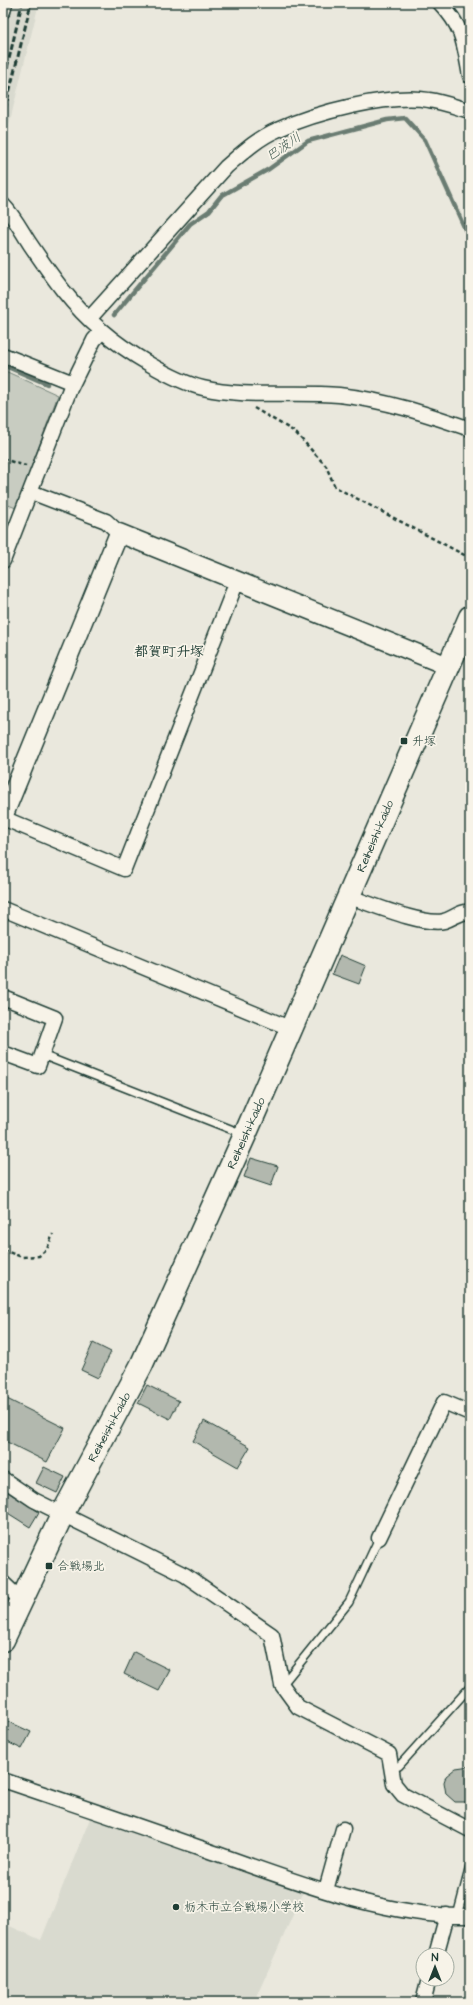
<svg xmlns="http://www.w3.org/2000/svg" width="473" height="2005" font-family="'Architects Daughter','Klee One',sans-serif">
<rect width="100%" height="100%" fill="#eae8dd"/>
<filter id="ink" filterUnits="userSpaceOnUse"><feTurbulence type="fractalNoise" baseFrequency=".025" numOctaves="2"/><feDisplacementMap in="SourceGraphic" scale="8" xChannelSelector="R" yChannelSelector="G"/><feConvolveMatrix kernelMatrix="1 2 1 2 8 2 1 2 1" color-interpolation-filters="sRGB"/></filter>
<g filter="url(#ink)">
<path fill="#d9dacf" d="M11 3H39L3 149V38Z
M91 1816 224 1865 304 1890 254 2002H3V1923L41 1940Z"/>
<path fill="#c8ccc1" stroke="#74847a" d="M3 370 58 395 16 508 3 503Z"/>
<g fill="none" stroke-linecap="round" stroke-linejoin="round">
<path stroke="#6a7c72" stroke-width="4.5" d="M114 315 190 224 209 211 221 196 269 169 308 141 387 120 405 118 425 140 470 240
M3 365 47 384"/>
</g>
<path fill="#b2b8ae" stroke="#1f3d34" d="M340 955 366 966 359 984 332 974Z
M251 1158 278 1166 271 1186 244 1177Z
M93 1343 111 1352 98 1378 81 1370Z
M147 1385 179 1401 170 1419 138 1403Z
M3 1397 65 1428 47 1462 3 1440Z
M204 1421 250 1447 238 1467 193 1441Z
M44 1467 65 1477 57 1493 36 1483Z
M3 1489 39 1512 30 1527 3 1510Z
M134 1652 170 1670 159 1691 124 1674Z
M3 1719 31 1732 22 1749 3 1740Z
M470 1766V1802H455L446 1794 444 1782 446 1776 456 1768Z"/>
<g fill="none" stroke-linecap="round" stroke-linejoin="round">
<g stroke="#1f3d34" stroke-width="10">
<path id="service" d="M42 1055 243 1134
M282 1685 349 1602 379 1538
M391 1769 399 1766 470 1687
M457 1916 470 1866"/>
</g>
<g stroke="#1f3d34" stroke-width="17">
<path id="minor" d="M440 3C464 28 464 44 470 76
M3 11 5 3
M3 205C14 216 22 232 30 244 51 275 72 306 101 330 125 351 173 381 203 388 245 398 296 391 339 395 384 400 427 414 470 429
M89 319 226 167C241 154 258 138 277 130 314 113 389 93 429 100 443 102 456 107 470 111
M3 355 73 383
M31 492 106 521 119 533
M3 561 70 389 94 340 102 331
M3 818 124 869 237 581
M350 897C371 904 424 926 444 921 454 918 457 913 470 911
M3 909 292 1029
M3 997 55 1018 38 1066 3 1053
M3 1479 34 1500 185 1575 272 1635 282 1685 298 1707 389 1754 394 1784 403 1795 470 1830
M379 1538 444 1402 470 1413
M3 1583 22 1601
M3 1780C67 1802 131 1823 195 1846 279 1875 381 1918 470 1916
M326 1890 343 1829
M436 1955 447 1915
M423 2002 429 1979"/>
</g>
<g stroke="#1f3d34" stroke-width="21">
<path id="tertiary" d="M3 817 119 533 448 666"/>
</g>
<g stroke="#1f3d34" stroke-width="25">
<path id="primary" d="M3 1640 63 1513 141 1366 245 1135 470 617"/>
</g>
<path stroke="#1f3d34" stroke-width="2.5" stroke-dasharray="4 3" stroke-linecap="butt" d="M254 408 295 432 326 466 335 487 470 558
M3 459 26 466
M3 1250 22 1257 39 1256 47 1249 53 1234"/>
<use href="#service" stroke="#f7f3e8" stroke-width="7"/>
<use href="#minor" stroke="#f7f3e8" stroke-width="14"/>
<use href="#tertiary" stroke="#f7f3e8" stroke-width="18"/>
<use href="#primary" stroke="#f7f3e8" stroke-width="22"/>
<path stroke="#1f3d34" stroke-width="3" stroke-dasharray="6 3" stroke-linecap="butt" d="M3 85 22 3
M3 118 31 3"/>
</g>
</g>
<g fill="#1f3d34" stroke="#f7f3e8" stroke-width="1.5">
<rect x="400" y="737" width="8" height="8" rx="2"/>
<rect x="45" y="1562" width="8" height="8" rx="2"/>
<circle cx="176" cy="1907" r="4"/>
</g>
<g text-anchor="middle" stroke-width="3.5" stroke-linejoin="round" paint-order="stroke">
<g font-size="12" fill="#1f3d34" stroke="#f7f3e8" text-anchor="start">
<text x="412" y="745">升塚</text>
<text x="57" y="1570">合戦場北</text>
<text x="184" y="1911">栃木市立合戦場小学校</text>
</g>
<g font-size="12" fill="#1f3d34" stroke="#f7f3e8">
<text transform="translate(375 836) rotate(-67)" y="4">Reiheishi-kaido</text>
<text transform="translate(246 1133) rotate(-66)" y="4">Reiheishi-kaido</text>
<text transform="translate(109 1427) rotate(-62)" y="4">Reiheishi-kaido</text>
</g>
<g font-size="13" font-style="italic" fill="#445c53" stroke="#f7f3e8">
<text transform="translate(283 146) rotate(-34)" y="5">巴波川</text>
</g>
<g font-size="14" font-weight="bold" fill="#1f3d34" stroke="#f7f3e8">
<text x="169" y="656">都賀町升塚</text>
</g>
</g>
<rect width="473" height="2005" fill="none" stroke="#f7f3e8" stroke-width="16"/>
<rect x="8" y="8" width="457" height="1989" fill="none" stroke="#1f3d34" stroke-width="1.5" filter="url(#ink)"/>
<g transform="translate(435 1967)"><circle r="19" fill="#f7f3e8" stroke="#a1aaa0"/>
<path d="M0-3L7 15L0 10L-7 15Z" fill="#1f3d34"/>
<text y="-6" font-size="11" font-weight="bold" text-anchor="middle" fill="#1f3d34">N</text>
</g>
</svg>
